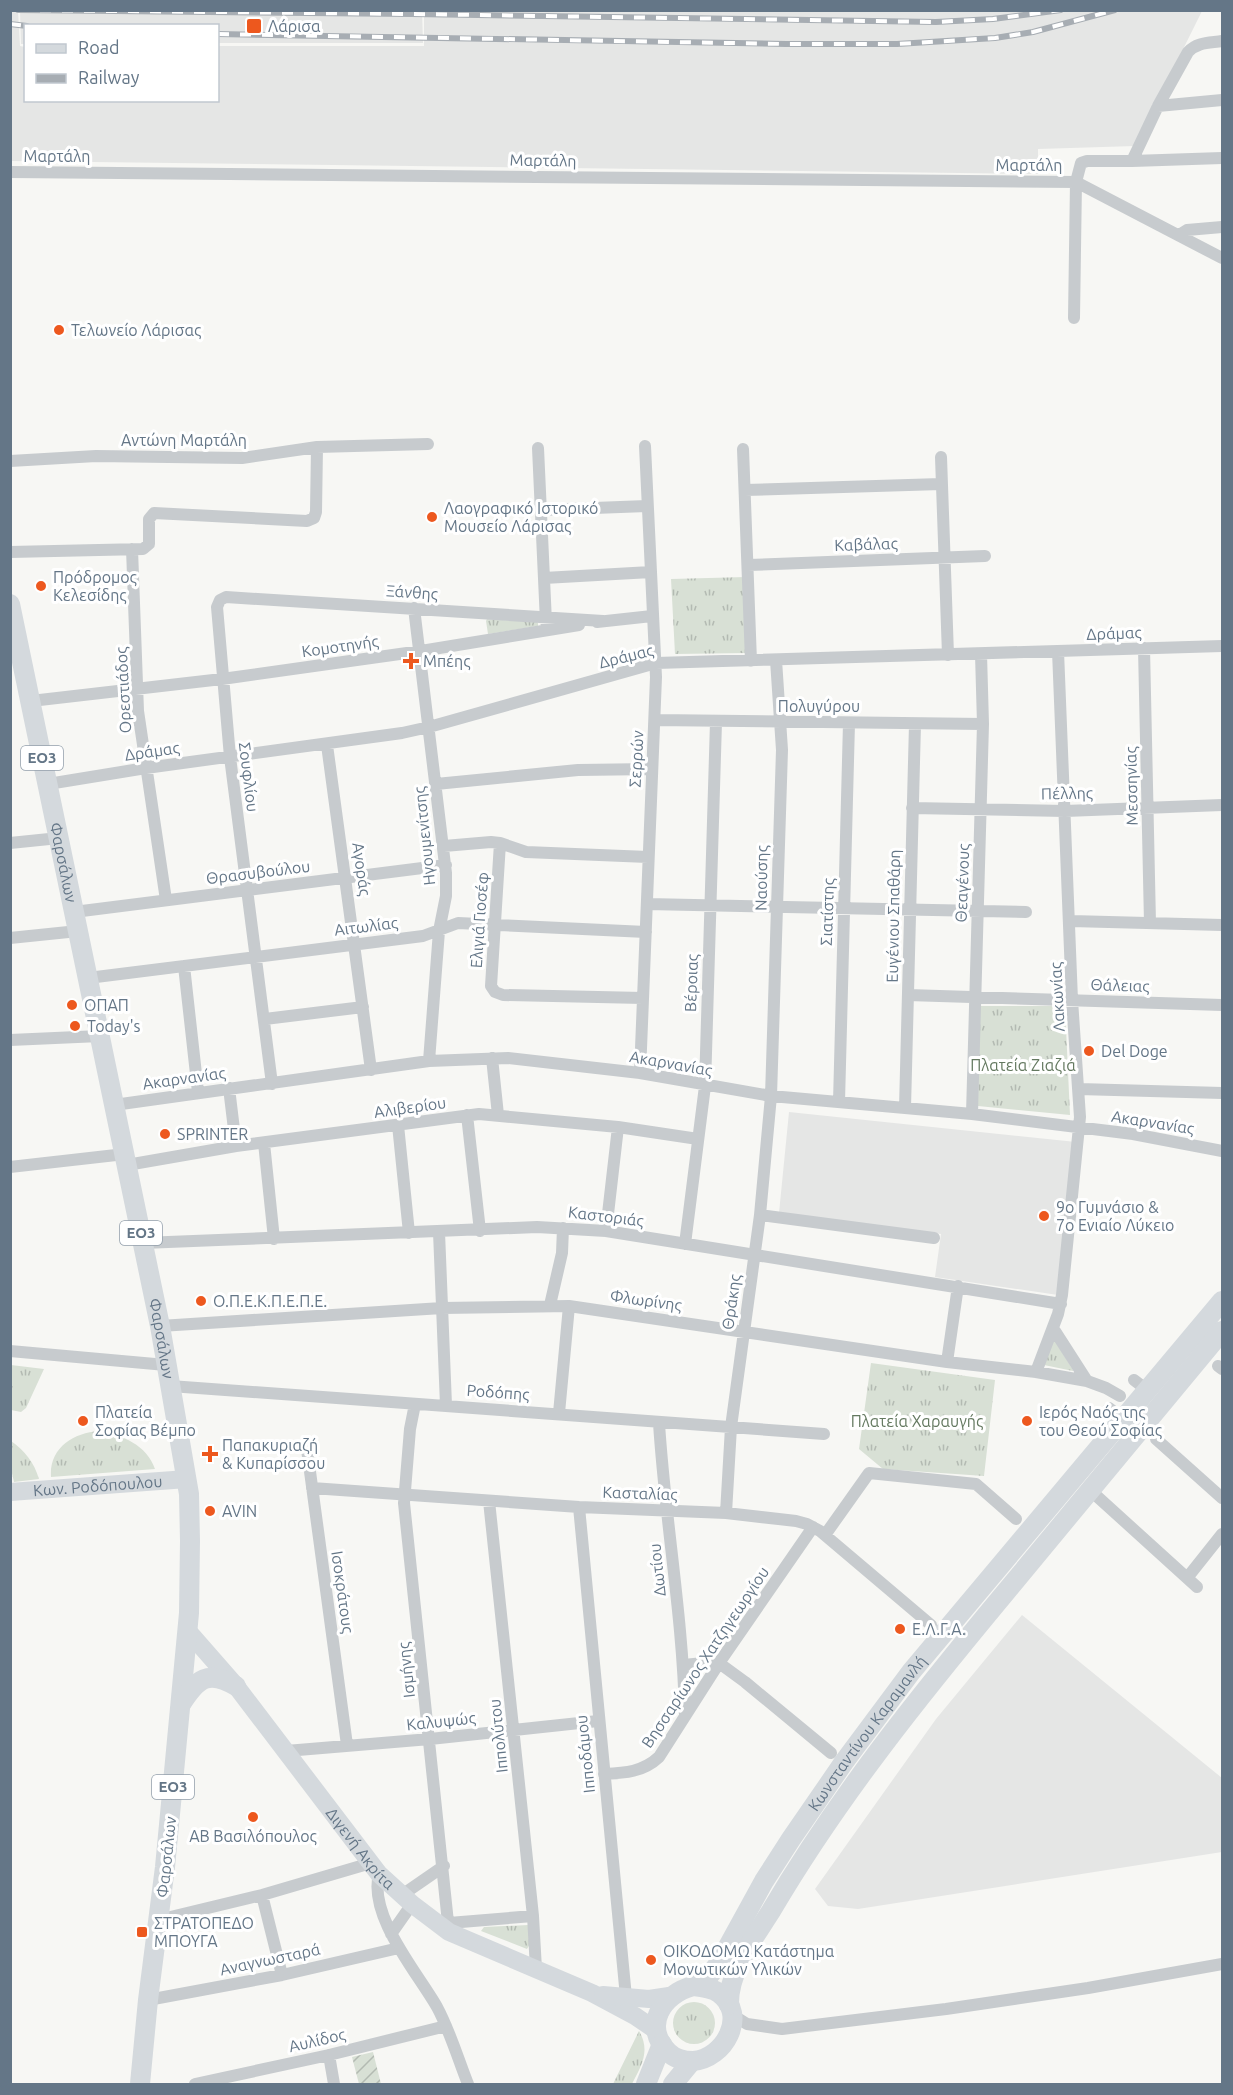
<svg xmlns="http://www.w3.org/2000/svg" width="1233" height="2095" font-family="Ubuntu,sans-serif">
<defs>
<pattern id="grass-tufts" width="24" height="20" patternUnits="userSpaceOnUse" patternTransform="scale(1.5)"><rect width="24" height="20" fill="#d8e0d5"/><path d="M3 7l-1-3M5 7V3M7 7l1-3M15 17l-1-3M17 17v-4M19 17l1-3" fill="none" stroke="#b3bab2"/></pattern>
<pattern id="garden-furrows" width="10" height="10" patternUnits="userSpaceOnUse" patternTransform="scale(1.5)"><rect width="10" height="10" fill="#d8e0d5"/><path d="M-1 1l2-2M0 10L10 0M9 11l2-2" fill="none" stroke="#b3bab2"/></pattern>
</defs>
<rect width="100%" height="100%" fill="#f7f7f4"/>
<path fill="#e5e6e5" d="M11 11H18L20 46 25 47 26 100H218V46H424V11H1202L1135 146 1038 149V174L11 161Z
M20 11H422L423 43H218V26H26L25 44H21Z
M789 1112 1076 1142 1058 1295 935 1277 941 1234 779 1213Z
M1022 1615 1222 1778V1852L858 1909 828 1906 815 1889 936 1719Z"/>
<path fill="url(#grass-tufts)" d="M746 577 748 653 675 654 671 579Z
M487 619 537 622 538 623V626L488 634 486 621Z
M979 1006H1065L1070 1115 978 1106Z
M1054 1339 1073 1370V1371L1044 1365Z
M871 1363 995 1380 984 1476 883 1469 859 1449Z
M11 1365 44 1369 26 1408 21 1412 11 1410Z
M99 1431C122 1435 147 1445 155 1469L51 1477C49 1448 73 1433 99 1431Z
M11 1441C25 1451 34 1462 39 1479L14 1482 11 1469Z
M528 1925 530 1944 527 1949 481 1931 484 1927Z
M673 2023a21 21 0 1 1 42 0a21 21 0 1 1-42 0Z
M639 2031C651 2051 641 2066 632 2084H613Z"/>
<path fill="url(#garden-furrows)" d="M373 2052 381 2084H359L352 2057Z"/>
<g fill="none" stroke-linecap="round" stroke-linejoin="round">
<path stroke="#c7cbce" stroke-width="12" d="M1158 106 1222 100
M1132 161 1158 106 1188 52C1197 42 1209 43 1222 41
M10 172 1076 182 1222 258
M1179 235 1187 230 1222 227
M1074 318 1076 182 1081 163 1087 161H1132L1222 158
M538 448 546 622
M743 449 751 661
M941 457 948 655
M10 461 96 456 242 458 317 447 428 444
M745 490 941 484
M541 510 647 506
M132 549 138 711 166 900
M10 552 143 549 149 544V519L154 513 307 521 314 518 316 512 317 447
M748 565 985 556
M544 578 651 572
M414 608 446 873V896L439 931 429 1061
M597 622 652 616
M1144 648 1150 923
M31 701 222 679 421 651 579 625
M655 720 983 724
M327 745 371 1070
M48 784 146 768 402 733 429 727 656 663 1222 646
M436 784 578 770 652 769
M912 808 1065 811 1222 805
M10 843 59 838
M500 843 491 986 495 992 503 995 643 998
M444 846 491 842 500 843 526 852 648 857
M647 904 1026 912
M74 912 446 865
M1071 921 1222 925
M10 938 78 931
M184 966 198 1092
M88 978 423 936 458 923 646 932
M908 995 1222 1005
M265 1019 363 1007
M10 1040 100 1036
M492 1058 498 1115
M640 1073 656 677 645 446
M272 1084 230 757 217 607 220 600 226 597 603 621
M229 1088 236 1146
M1079 1089 1222 1093
M839 1102 849 723
M114 1105 429 1061 508 1058 640 1073 771 1096 972 1114 1133 1134 1222 1151
M905 1108 915 724
M972 1114 983 724 981 654
M467 1115 480 1231
M398 1125 409 1233
M264 1143 274 1239
M127 1165 236 1146 479 1114 618 1127 698 1139
M10 1167 125 1154
M760 1215 934 1238
M606 1231 618 1127
M439 1232 446 1405
M143 1243 537 1227 606 1231 1061 1304
M685 1244 705 1086 716 722
M550 1305 562 1253 563 1228
M160 1326 442 1308 569 1306 947 1362 1036 1372 1087 1381 1106 1388 1120 1396
M1053 1328 1087 1381
M10 1351 166 1365
M947 1362 958 1286
M1218 1366 1222 1369
M1036 1372 1058 1314 1062 1295 1080 1117 1072 1000 1058 651
M1134 1380 1147 1390
M170 1386C388 1402 606 1417 824 1434
M415 1404 410 1429 404 1503 449 1932
M1109 1408 1123 1419
M559 1413 569 1306
M659 1423C665 1520 683 1617 685 1715
M1156 1439 1222 1498
M306 1442 347 1745
M312 1488 579 1507 726 1513 796 1521 807 1524 820 1531 931 1625
M1090 1490 1197 1587
M489 1501 533 1916 536 1969
M579 1507 626 1997
M726 1513 731 1427 760 1215 771 1096 782 750 776 660
M825 1535 869 1473 976 1484 1016 1519
M1191 1573 1222 1534
M684 1665 713 1662 719 1663 745 1682 831 1753
M286 1751 430 1739 598 1721
M604 1774C625 1773 643 1772 659 1757L719 1663 813 1527
M379 1874C368 1916 417 1972 437 2007 450 2031 458 2059 468 2084
M262 1895 282 1975
M402 1895 444 1866
M158 1920 262 1895 371 1863
M449 1923 533 1916
M391 1934 412 1904
M148 2000 282 1975 399 1948
M731 2014 747 2024 782 2029 946 2009 1088 1988 1222 1964
M329 2055 334 2084
M195 2084 329 2055 446 2026"/>
<g stroke="#d4d9dd" stroke-width="18">
<path id="s1" d="M10 1492 187 1479"/>
<path id="s2" d="M187 1630 236 1686 379 1874 412 1904 449 1932 592 1993 635 2016 657 2031"/>
<path d="M603 1995 649 1999 669 1996"/>
</g>
<g stroke="#d4d9dd" stroke-width="20">
<path id="s3" d="M10 604 160 1326 189 1494 190 1541 189 1613 165 1867 148 2000 140 2084"/>
<path d="M181 1704C197 1679 208 1669 236 1686"/>
<path id="s4" d="M693 1986 709 1976 719 1963 764 1881 791 1839 844 1762 911 1672 1222 1301"/>
<path d="M693 1986C702 1987 712 1988 719 1993 749 2015 724 2059 693 2061 684 2061 675 2059 668 2052 642 2026 662 1994 693 1986Z"/>
<path d="M729 2005C728 1971 754 1938 771 1911 838 1797 921 1694 1005 1593 1077 1506 1150 1419 1222 1331"/>
<path d="M646 2084 662 2044"/>
<path d="M673 2084 692 2061"/>
</g>
<g stroke="#a7adb3" stroke-width="6">
<path id="rail" d="M18 10 412 14 936 22 993 19 1061 10
M10 24 27 26
M218 34 786 44H897L995 38 1033 32 1115 10"/>
</g>
<use href="#rail" stroke="#fff" stroke-width="4" stroke-dasharray="11" stroke-linecap="butt"/>
</g>
<g fill="#ed581e" stroke="#fff" stroke-width="2">
<rect x="246" y="18" width="16" height="16" rx="3"/>
<circle cx="59" cy="330" r="6"/>
<circle cx="432" cy="517" r="6"/>
<circle cx="41" cy="586" r="6"/>
<path d="M408 652h6v6h6v6h-6v6h-6v-6h-6v-6h6z"/>
<circle cx="72" cy="1005" r="6"/>
<circle cx="75" cy="1026" r="6"/>
<circle cx="1089" cy="1051" r="6"/>
<circle cx="165" cy="1134" r="6"/>
<circle cx="1044" cy="1216" r="6"/>
<circle cx="201" cy="1301" r="6"/>
<circle cx="83" cy="1421" r="6"/>
<circle cx="1027" cy="1421" r="6"/>
<path d="M207 1445h6v6h6v6h-6v6h-6v-6h-6v-6h6z"/>
<circle cx="210" cy="1511" r="6"/>
<circle cx="900" cy="1629" r="6"/>
<circle cx="253" cy="1817" r="6"/>
<rect x="136" y="1926" width="12" height="12" rx="3"/>
<circle cx="651" cy="1960" r="6"/>
</g>
<g text-anchor="middle" stroke-width="6" stroke-linejoin="round" paint-order="stroke">
<g fill="#fff" stroke="#929fab" stroke-width="1.5">
<rect x="21" y="746" width="42" height="24" rx="4.5"/>
<rect x="120" y="1221" width="42" height="24" rx="4.5"/>
<rect x="152" y="1775" width="42" height="24" rx="4.5"/>
</g>
<g font-size="15" font-weight="bold" fill="#647687">
<text x="42" y="763">ΕΟ3</text>
<text x="141" y="1238">ΕΟ3</text>
<text x="173" y="1792">ΕΟ3</text>
</g>
<g font-size="16" fill="#647687" stroke="#fff" text-anchor="start">
<text x="268" y="32">Λάρισα</text>
<text x="71" y="336">Τελωνείο Λάρισας</text>
<text x="444" y="514">Λαογραφικό Ιστορικό<tspan x="444" dy="18">Μουσείο Λάρισας</tspan></text>
<text x="53" y="583">Πρόδρομος<tspan x="53" dy="18">Κελεσίδης</tspan></text>
<text x="423" y="667">Μπέης</text>
<text x="84" y="1011">ΟΠΑΠ</text>
<text x="87" y="1032">Today's</text>
<text x="1101" y="1057">Del Doge</text>
<text x="177" y="1140">SPRINTER</text>
<text x="1056" y="1213">9ο Γυμνάσιο &amp;<tspan x="1056" dy="18">7ο Ενιαίο Λύκειο</tspan></text>
<text x="213" y="1307">Ο.Π.Ε.Κ.Π.Ε.Π.Ε.</text>
<text x="95" y="1418">Πλατεία<tspan x="95" dy="18">Σοφίας Βέμπο</tspan></text>
<text x="1039" y="1418">Ιερός Ναός της<tspan x="1039" dy="18">του Θεού Σοφίας</tspan></text>
<text x="222" y="1451">Παπακυριαζή<tspan x="222" dy="18">&amp; Κυπαρίσσου</tspan></text>
<text x="222" y="1517">AVIN</text>
<text x="912" y="1635">Ε.Λ.Γ.Α.</text>
<text x="253" y="1842" text-anchor="middle">ΑΒ Βασιλόπουλος</text>
<text x="154" y="1929">ΣΤΡΑΤΟΠΕΔΟ<tspan x="154" dy="18">ΜΠΟΥΓΑ</tspan></text>
<text x="663" y="1957">ΟΙΚΟΔΟΜΩ Κατάστημα<tspan x="663" dy="18">Μονωτικών Υλικών</tspan></text>
</g>
<g font-size="16" fill="#647687" stroke="#fff">
<text x="57" y="162">Μαρτάλη</text>
<text transform="translate(543 160) rotate(1)" y="6">Μαρτάλη</text>
<text x="1029" y="171">Μαρτάλη</text>
<text x="184" y="446">Αντώνη Μαρτάλη</text>
<text transform="translate(866 544) rotate(-2)" y="6">Καβάλας</text>
<text transform="translate(412 592) rotate(4)" y="6">Ξάνθης</text>
<text transform="translate(1114 633) rotate(-2)" y="6">Δράμας</text>
<text transform="translate(340 646) rotate(-8)" y="6">Κομοτηνής</text>
<text transform="translate(626 656) rotate(-14)" y="6">Δράμας</text>
<text transform="translate(123 690) rotate(-93)" y="6">Ορεστιάδος</text>
<text x="819" y="712">Πολυγύρου</text>
<text transform="translate(152 751) rotate(-8)" y="6">Δράμας</text>
<text transform="translate(636 759) rotate(-87)" y="6">Σερρών</text>
<text transform="translate(249 777) rotate(83)" y="6">Σουφλίου</text>
<text transform="translate(1131 786) rotate(-91)" y="6">Μεσσηνίας</text>
<text transform="translate(1067 793) rotate(-1)" y="6">Πέλλης</text>
<text transform="translate(424 836) rotate(-96)" y="6">Ηγουμενίτσης</text>
<text dy="6" stroke="none"><textPath href="#s3" startOffset="264">Φαρσάλων</textPath></text>
<text transform="translate(362 869) rotate(82)" y="6">Αγοράς</text>
<text transform="translate(258 872) rotate(-7)" y="6">Θρασυβούλου</text>
<text transform="translate(761 878) rotate(-89)" y="6">Ναούσης</text>
<text transform="translate(962 883) rotate(-88)" y="6">Θεαγένους</text>
<text transform="translate(827 912) rotate(-88)" y="6">Σιατίστης</text>
<text transform="translate(893 916) rotate(-89)" y="6">Ευγένιου Σπαθάρη</text>
<text transform="translate(479 920) rotate(-86)" y="6">Ελιγιά Γιοσέφ</text>
<text transform="translate(366 926) rotate(-7)" y="6">Αιτωλίας</text>
<text transform="translate(691 983) rotate(-88)" y="6">Βέροιας</text>
<text transform="translate(1120 985) rotate(2)" y="6">Θάλειας</text>
<text transform="translate(1057 997) rotate(-93)" y="6">Λακωνίας</text>
<text transform="translate(671 1063) rotate(10)" y="6">Ακαρνανίας</text>
<text transform="translate(184 1078) rotate(-8)" y="6">Ακαρνανίας</text>
<text transform="translate(410 1107) rotate(-8)" y="6">Αλιβερίου</text>
<text transform="translate(1153 1122) rotate(9)" y="6">Ακαρνανίας</text>
<text transform="translate(606 1216) rotate(7)" y="6">Καστοριάς</text>
<text transform="translate(646 1300) rotate(8)" y="6">Φλωρίνης</text>
<text transform="translate(731 1302) rotate(-82)" y="6">Θράκης</text>
<text dy="6" stroke="none"><textPath href="#s3" startOffset="750">Φαρσάλων</textPath></text>
<text transform="translate(498 1392) rotate(4)" y="6">Ροδόπης</text>
<text dy="6" stroke="none"><textPath href="#s1" startOffset="88">Κων. Ροδόπουλου</textPath></text>
<text transform="translate(640 1493) rotate(2)" y="6">Κασταλίας</text>
<text transform="translate(657 1570) rotate(-96)" y="6">Δωτίου</text>
<text transform="translate(343 1592) rotate(82)" y="6">Ισοκράτους</text>
<text transform="translate(705 1657) rotate(-56)" y="6">Βησσαρίωνος Χατζηγεωργίου</text>
<text transform="translate(406 1670) rotate(-96)" y="6">Ισμήνης</text>
<text transform="translate(441 1721) rotate(-6)" y="6">Καλυψώς</text>
<text dy="6" stroke="none"><textPath href="#s4" startOffset="309">Κωνσταντίνου Καραμανλή</textPath></text>
<text transform="translate(498 1736) rotate(-96)" y="6">Ιππολύτου</text>
<text transform="translate(585 1754) rotate(-96)" y="6">Ιπποδάμου</text>
<text dy="6" stroke="none"><textPath href="#s2" startOffset="279">Διγενή Ακρίτα</textPath></text>
<text transform="translate(166 1857) rotate(-84)" y="6">Φαρσάλων</text>
<text transform="translate(270 1959) rotate(-12)" y="6">Αναγνωσταρά</text>
<text transform="translate(317 2040) rotate(-13)" y="6">Αυλίδος</text>
</g>
<g font-size="16" fill="#647960" stroke="#fff">
<text x="1023" y="1071">Πλατεία Ζιαζιά</text>
<text x="917" y="1427">Πλατεία Χαραυγής</text>
</g>
</g>
<rect width="1233" height="2095" fill="none" stroke="#647687" stroke-width="24"/>
<rect x="24" y="24" width="195" height="78" fill="#ffffff" stroke="#c1c8cf" stroke-width="1.5"/>
<rect x="36" y="44" width="30" height="9" fill="#d4d9dd" stroke="#c1c8cf" stroke-width="1.5"/>
<text x="78" y="54" font-size="18" fill="#647687">Road</text>
<rect x="36" y="74" width="30" height="9" fill="#a7adb3" stroke="#c1c8cf" stroke-width="1.5"/>
<text x="78" y="84" font-size="18" fill="#647687">Railway</text>
</svg>
